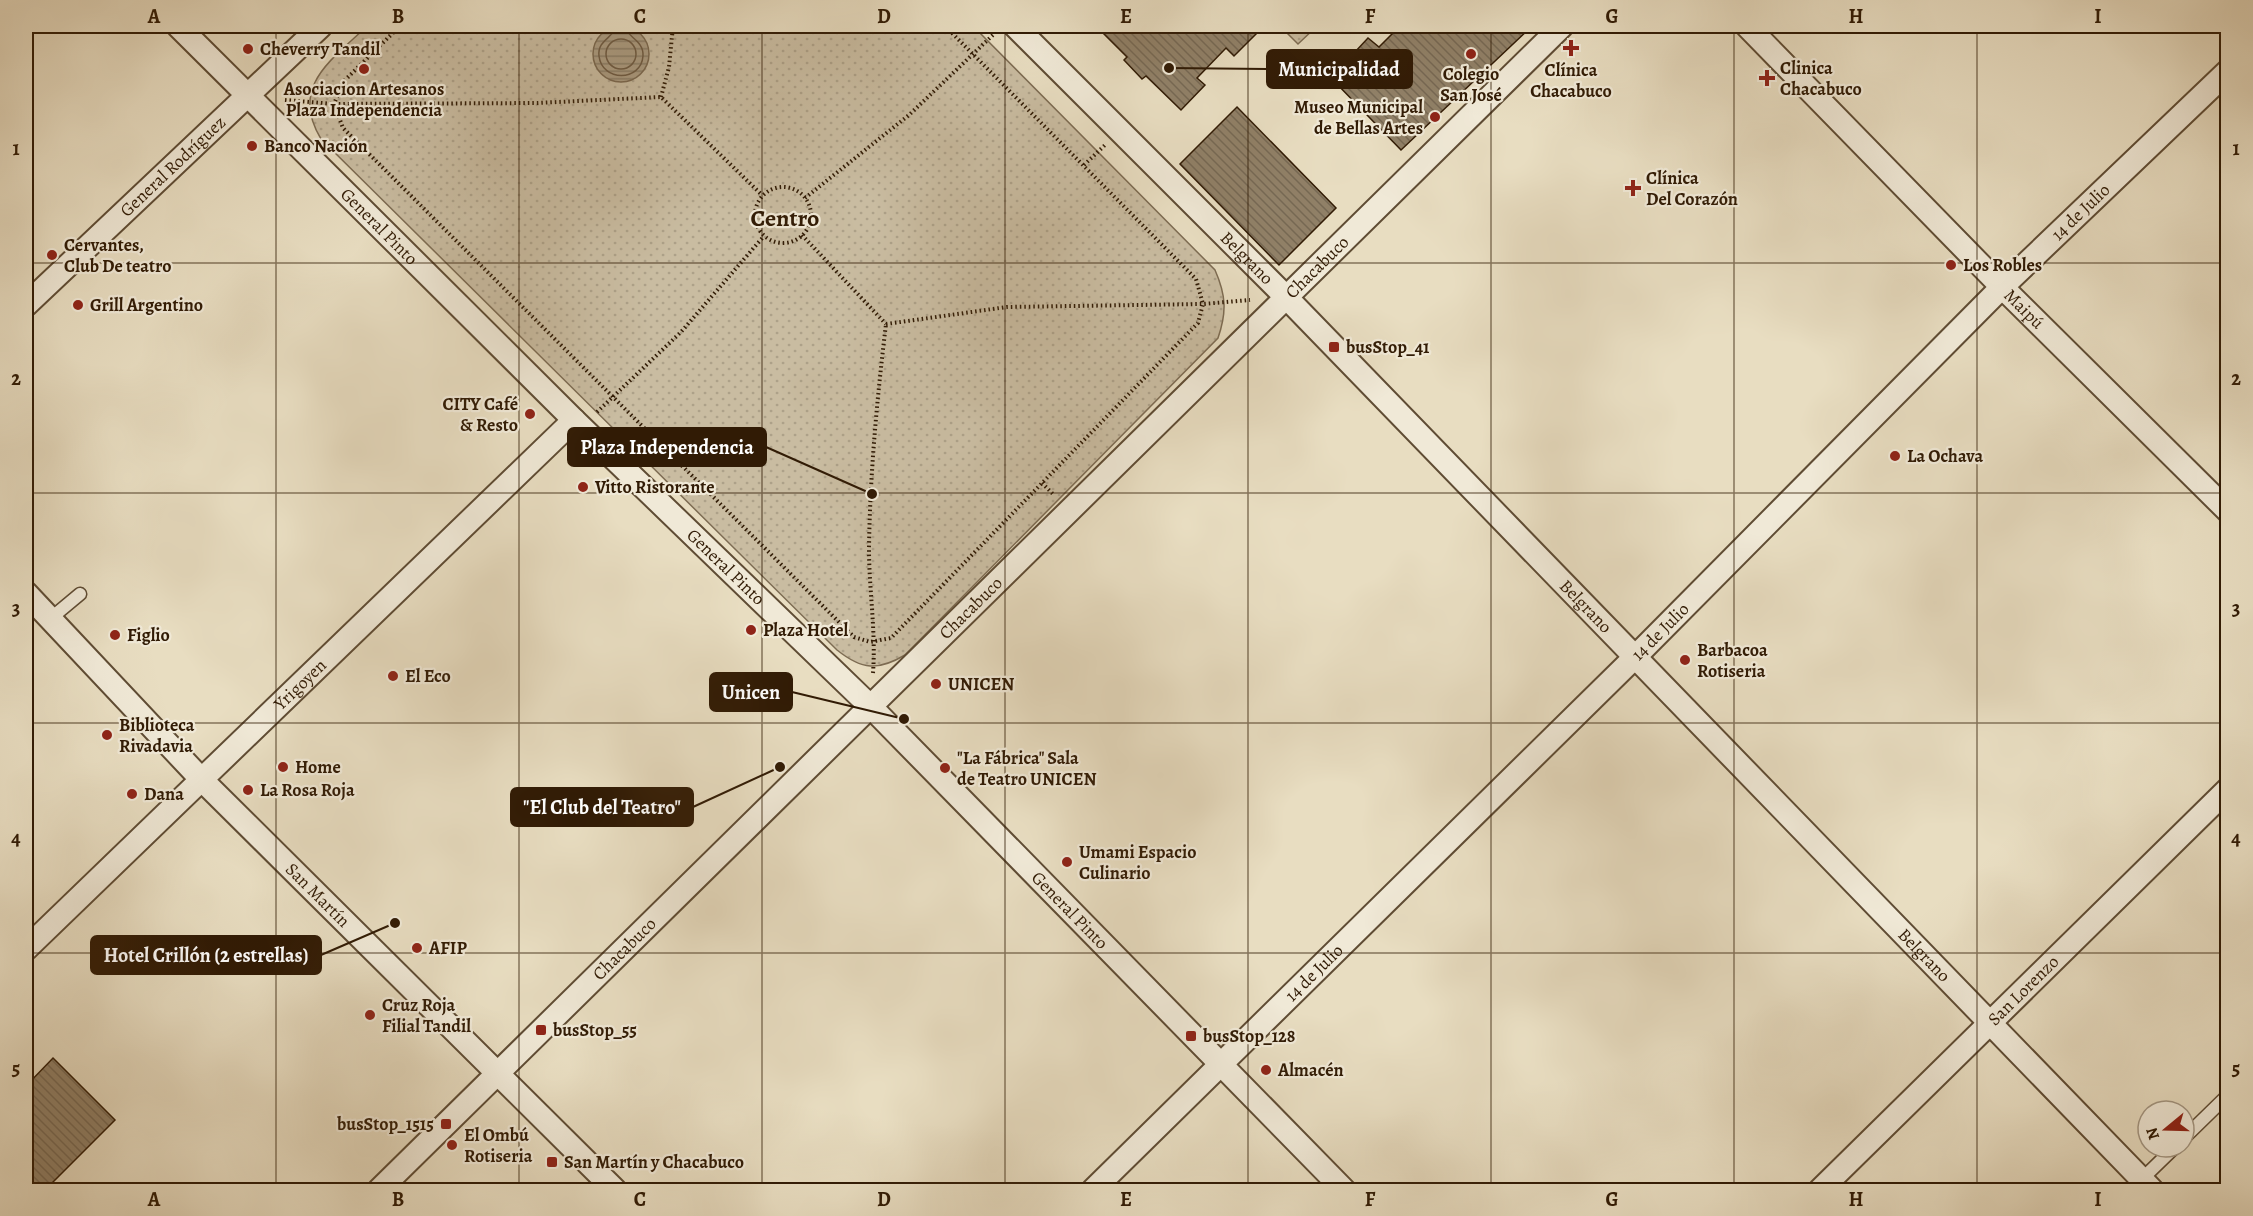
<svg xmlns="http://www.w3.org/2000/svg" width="2253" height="1216" font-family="Alegreya,serif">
<defs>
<pattern id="park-dots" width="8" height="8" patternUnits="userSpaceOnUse" patternTransform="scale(1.5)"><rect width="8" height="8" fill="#c9bca1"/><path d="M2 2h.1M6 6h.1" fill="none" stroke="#ada189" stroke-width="1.8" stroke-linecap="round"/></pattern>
<pattern id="water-rules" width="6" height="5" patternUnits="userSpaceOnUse" patternTransform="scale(1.5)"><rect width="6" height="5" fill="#aa9b81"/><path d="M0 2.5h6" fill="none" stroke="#8b7e68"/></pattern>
<pattern id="building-back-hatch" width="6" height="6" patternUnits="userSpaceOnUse" patternTransform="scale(1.5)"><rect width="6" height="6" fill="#908067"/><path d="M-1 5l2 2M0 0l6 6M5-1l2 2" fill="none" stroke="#766853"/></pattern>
</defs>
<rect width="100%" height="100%" fill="#e8ddc1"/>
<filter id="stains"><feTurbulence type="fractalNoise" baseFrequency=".00333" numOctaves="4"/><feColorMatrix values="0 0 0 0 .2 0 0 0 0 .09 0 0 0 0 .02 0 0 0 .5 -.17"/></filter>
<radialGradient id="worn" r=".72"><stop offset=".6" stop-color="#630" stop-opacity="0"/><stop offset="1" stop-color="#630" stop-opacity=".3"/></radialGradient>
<path fill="url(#park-dots)" stroke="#7d6c53" stroke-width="1.5" d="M367 26H973L1215 270C1226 295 1227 312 1218 338L905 655C878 671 862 670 837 650L321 139C289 86 332 60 367 26Z
M1280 26H1317L1298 44Z"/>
<path fill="url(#water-rules)" stroke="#7a684f" stroke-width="1.5" d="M593 54a28 28 0 1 1 56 0a28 28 0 1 1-56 0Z"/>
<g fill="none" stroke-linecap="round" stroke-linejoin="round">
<path stroke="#6e5b43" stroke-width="1.5" d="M616 26C614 38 597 40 599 56 602 82 641 82 643 56 644 40 627 38 625 26
M606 54a15 15 0 1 1 30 0a15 15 0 1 1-30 0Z"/>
</g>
<path fill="url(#building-back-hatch)" stroke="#311b05" stroke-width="1.5" d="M1096 26H1264L1234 56 1226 48 1197 78 1205 85 1181 110 1146 76 1142 79 1124 60 1127 57Z
M1400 26H1532L1401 150 1334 81 1345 71 1341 67 1368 38 1379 47Z
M1237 107 1336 208 1279 265 1180 164Z
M53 1058 115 1120 44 1191H26V1086Z"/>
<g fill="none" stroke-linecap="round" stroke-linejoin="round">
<g stroke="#5f4c34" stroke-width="15">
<path id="lane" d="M26 615 35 603
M50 619 80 594
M2184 1138 2228 1095
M2142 1179 2175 1147"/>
</g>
<g stroke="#5f4c34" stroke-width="26">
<g id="street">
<path id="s1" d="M178 26 574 420 870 706 1344 1190"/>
<path id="s2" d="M1015 26 1285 296 2152 1190"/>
<path id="s3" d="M1747 26 2002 287 2228 511"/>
<path id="s4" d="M26 305 321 26"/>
<path id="s5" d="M26 593 201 779 615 1190"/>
<path id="s6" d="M26 949 574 420"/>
<path id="s7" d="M379 1190 1562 26"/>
<path id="s8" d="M1093 1190 1635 657 2002 287 2228 71"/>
<path id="s9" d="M1820 1190 2228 789"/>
</g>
</g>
<path stroke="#311b05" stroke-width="4" stroke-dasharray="1.5 3" stroke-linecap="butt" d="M400 26 343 82 334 104 343 128 854 637 870 642 891 638 1198 323 1203 304 1196 279 945 26
M661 97 669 67 673 26
M285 100 334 104 537 103 661 97 762 195
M1084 165 1105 145
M755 215a28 28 0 1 1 56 0a28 28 0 1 1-56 0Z
M805 198 909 115 995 33
M802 235 886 324
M886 324 1007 307 1203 304 1250 300
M597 412 681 332 764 236
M1042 483 1054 495
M873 673C876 631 869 590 869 549 870 473 877 399 886 324"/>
<use href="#lane" stroke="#f0e9d7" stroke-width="12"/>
<use href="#street" stroke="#f0e9d7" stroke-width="22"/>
</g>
<path fill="none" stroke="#311b05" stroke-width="1.5" stroke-opacity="0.55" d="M276 26V1190M519 26V1190M762 26V1190M1005 26V1190M1248 26V1190M1491 26V1190M1734 26V1190M1977 26V1190M26 263H2228M26 493H2228M26 723H2228M26 953H2228"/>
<g fill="#8f2418" stroke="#f0e9d7" stroke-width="2">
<path d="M1568 39h6v6h6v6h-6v6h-6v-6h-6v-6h6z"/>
<circle cx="248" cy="49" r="6"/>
<circle cx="1471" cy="54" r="6"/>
<circle cx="364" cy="69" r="6"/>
<path d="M1764 69h6v6h6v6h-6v6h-6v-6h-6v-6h6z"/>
<circle cx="1435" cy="117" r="6"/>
<circle cx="252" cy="146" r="6"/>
<path d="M1630 179h6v6h6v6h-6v6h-6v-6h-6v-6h6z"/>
<circle cx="52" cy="255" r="6"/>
<circle cx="1951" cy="265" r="6"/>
<circle cx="78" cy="305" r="6"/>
<rect x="1328" y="341" width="12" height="12" rx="3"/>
<circle cx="530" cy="414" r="6"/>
<circle cx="1895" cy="456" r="6"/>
<circle cx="583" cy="487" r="6"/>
<circle cx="751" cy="630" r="6"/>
<circle cx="115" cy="635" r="6"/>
<circle cx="1685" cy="660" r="6"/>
<circle cx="393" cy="676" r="6"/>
<circle cx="936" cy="684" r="6"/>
<circle cx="107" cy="735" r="6"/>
<circle cx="283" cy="767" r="6"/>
<circle cx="945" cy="768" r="6"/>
<circle cx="248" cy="790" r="6"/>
<circle cx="132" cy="794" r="6"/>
<circle cx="1067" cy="862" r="6"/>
<circle cx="417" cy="948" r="6"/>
<circle cx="370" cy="1015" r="6"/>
<rect x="535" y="1024" width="12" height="12" rx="3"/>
<rect x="1185" y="1030" width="12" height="12" rx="3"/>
<circle cx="1266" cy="1070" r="6"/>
<rect x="440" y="1118" width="12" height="12" rx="3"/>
<circle cx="452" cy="1145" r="6"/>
<rect x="546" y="1156" width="12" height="12" rx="3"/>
</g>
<g text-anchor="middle" stroke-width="4.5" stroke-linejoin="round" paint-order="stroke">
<g font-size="18" font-weight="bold" fill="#311b05" stroke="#f0e9d7" text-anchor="start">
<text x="260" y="55">Cheverry Tandil</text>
<text x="1780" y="74">Clinica<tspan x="1780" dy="21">Chacabuco</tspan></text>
<text x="1571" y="76" text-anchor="middle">Clínica<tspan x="1571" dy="21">Chacabuco</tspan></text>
<text x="1471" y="80" text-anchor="middle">Colegio<tspan x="1471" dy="21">San José</tspan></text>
<text x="364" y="95" text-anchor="middle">Asociacion Artesanos<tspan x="364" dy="21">Plaza Independencia</tspan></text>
<text x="1423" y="113" text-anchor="end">Museo Municipal<tspan x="1423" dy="21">de Bellas Artes</tspan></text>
<text x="264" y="152">Banco Nación</text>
<text x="1646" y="184">Clínica<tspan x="1646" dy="21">Del Corazón</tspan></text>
<text x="64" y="251">Cervantes,<tspan x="64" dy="21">Club De teatro</tspan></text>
<text x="1963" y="271">Los Robles</text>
<text x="90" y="311">Grill Argentino</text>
<text x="1346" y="353">busStop_41</text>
<text x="518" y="410" text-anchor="end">CITY Café<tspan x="518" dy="21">&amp; Resto</tspan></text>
<text x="1907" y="462">La Ochava</text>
<text x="595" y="493">Vitto Ristorante</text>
<text x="763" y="636">Plaza Hotel</text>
<text x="127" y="641">Figlio</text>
<text x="1697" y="656">Barbacoa<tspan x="1697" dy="21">Rotiseria</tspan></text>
<text x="405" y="682">El Eco</text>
<text x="948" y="690">UNICEN</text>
<text x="119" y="731">Biblioteca<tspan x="119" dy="21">Rivadavia</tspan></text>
<text x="957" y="764">"La Fábrica" Sala<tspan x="957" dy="21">de Teatro UNICEN</tspan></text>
<text x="295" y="773">Home</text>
<text x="260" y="796">La Rosa Roja</text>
<text x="144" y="800">Dana</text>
<text x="1079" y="858">Umami Espacio<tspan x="1079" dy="21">Culinario</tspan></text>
<text x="429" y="954">AFIP</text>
<text x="382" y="1011">Cruz Roja<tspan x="382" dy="21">Filial Tandil</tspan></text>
<text x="553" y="1036">busStop_55</text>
<text x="1203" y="1042">busStop_128</text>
<text x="1278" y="1076">Almacén</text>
<text x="434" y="1130" text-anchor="end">busStop_1515</text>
<text x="464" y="1141">El Ombú<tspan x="464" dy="21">Rotiseria</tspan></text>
<text x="564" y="1168">San Martín y Chacabuco</text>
</g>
<g font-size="18" fill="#311b05" stroke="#f0e9d7">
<text dy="6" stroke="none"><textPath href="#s4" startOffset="202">General Rodríguez</textPath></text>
<text dy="6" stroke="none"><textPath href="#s8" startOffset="1390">14 de Julio</textPath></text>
<text dy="6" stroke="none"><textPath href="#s1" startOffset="284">General Pinto</textPath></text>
<text dy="6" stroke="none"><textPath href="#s2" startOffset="328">Belgrano</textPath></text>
<text dy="6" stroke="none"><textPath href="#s7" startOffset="1316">Chacabuco</textPath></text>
<text dy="6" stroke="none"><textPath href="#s3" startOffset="396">Maipú</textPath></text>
<text dy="6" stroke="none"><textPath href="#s1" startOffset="770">General Pinto</textPath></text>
<text dy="6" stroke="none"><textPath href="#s2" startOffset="814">Belgrano</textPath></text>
<text dy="6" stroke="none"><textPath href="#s7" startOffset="830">Chacabuco</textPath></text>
<text dy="6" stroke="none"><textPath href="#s8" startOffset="796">14 de Julio</textPath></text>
<text dy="6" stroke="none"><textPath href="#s6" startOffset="381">Yrigoyen</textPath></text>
<text dy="6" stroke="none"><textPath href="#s5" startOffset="420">San Martín</textPath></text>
<text dy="6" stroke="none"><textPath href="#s1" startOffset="1256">General Pinto</textPath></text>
<text dy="6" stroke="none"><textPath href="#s7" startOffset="344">Chacabuco</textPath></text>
<text dy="6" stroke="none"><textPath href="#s2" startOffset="1300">Belgrano</textPath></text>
<text dy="6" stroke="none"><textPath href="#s8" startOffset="310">14 de Julio</textPath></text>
<text dy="6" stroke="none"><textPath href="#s9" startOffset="285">San Lorenzo</textPath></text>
</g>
<g font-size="24" font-weight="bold" fill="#311b05" stroke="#f0e9d7">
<text x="785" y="226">Centro</text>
</g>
</g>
<path fill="none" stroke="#311b05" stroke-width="2" d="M1169 68L1267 69M872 494L766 447M904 719L792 692M780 767L693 807M395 923L321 955"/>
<g fill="#311b05" stroke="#f0e9d7" stroke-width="2">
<circle cx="1169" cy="68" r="6"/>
<circle cx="872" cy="494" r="6"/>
<circle cx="904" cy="719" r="6"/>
<circle cx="780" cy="767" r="6"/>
<circle cx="395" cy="923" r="6"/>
</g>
<g fill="#311b05" stroke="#311b05" stroke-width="2">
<rect x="1267" y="50" width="145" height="38" rx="6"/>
<rect x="568" y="428" width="198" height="38" rx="6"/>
<rect x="710" y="673" width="82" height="38" rx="6"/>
<rect x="511" y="788" width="182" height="38" rx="6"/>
<rect x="91" y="936" width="230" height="38" rx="6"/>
</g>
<g font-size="20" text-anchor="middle" font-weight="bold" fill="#fff">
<text x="1339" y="76">Municipalidad</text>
<text x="667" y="454">Plaza Independencia</text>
<text x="751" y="699">Unicen</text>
<text x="602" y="814">"El Club del Teatro"</text>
<text x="206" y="962">Hotel Crillón (2 estrellas)</text>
</g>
<rect width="2253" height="1216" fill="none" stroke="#e8ddc1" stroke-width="66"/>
<g transform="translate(2166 1129) rotate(251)"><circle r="28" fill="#f0e9d7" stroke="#a49783" stroke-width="1.5"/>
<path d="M0-4.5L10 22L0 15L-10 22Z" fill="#8f2418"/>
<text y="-9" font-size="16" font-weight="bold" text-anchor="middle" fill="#311b05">N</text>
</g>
<rect x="33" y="33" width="2187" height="1150" fill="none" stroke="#311b05" stroke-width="2"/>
<g font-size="20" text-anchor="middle" font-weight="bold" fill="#311b05">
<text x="154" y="23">A</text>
<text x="398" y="23">B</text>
<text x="640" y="23">C</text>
<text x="884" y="23">D</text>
<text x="1126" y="23">E</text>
<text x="1370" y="23">F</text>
<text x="1612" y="23">G</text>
<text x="1856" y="23">H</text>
<text x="2098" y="23">I</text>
<text x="16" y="155">1</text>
<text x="2236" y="155">1</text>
<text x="16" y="385">2</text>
<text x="2236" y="385">2</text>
<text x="16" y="615">3</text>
<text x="2236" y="615">3</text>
<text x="16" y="845">4</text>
<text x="2236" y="845">4</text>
<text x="16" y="1075">5</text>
<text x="2236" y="1075">5</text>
<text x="154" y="1206">A</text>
<text x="398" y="1206">B</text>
<text x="640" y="1206">C</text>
<text x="884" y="1206">D</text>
<text x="1126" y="1206">E</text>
<text x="1370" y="1206">F</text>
<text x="1612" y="1206">G</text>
<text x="1856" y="1206">H</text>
<text x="2098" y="1206">I</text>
</g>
<rect width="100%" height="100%" filter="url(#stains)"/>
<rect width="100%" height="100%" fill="url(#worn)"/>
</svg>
